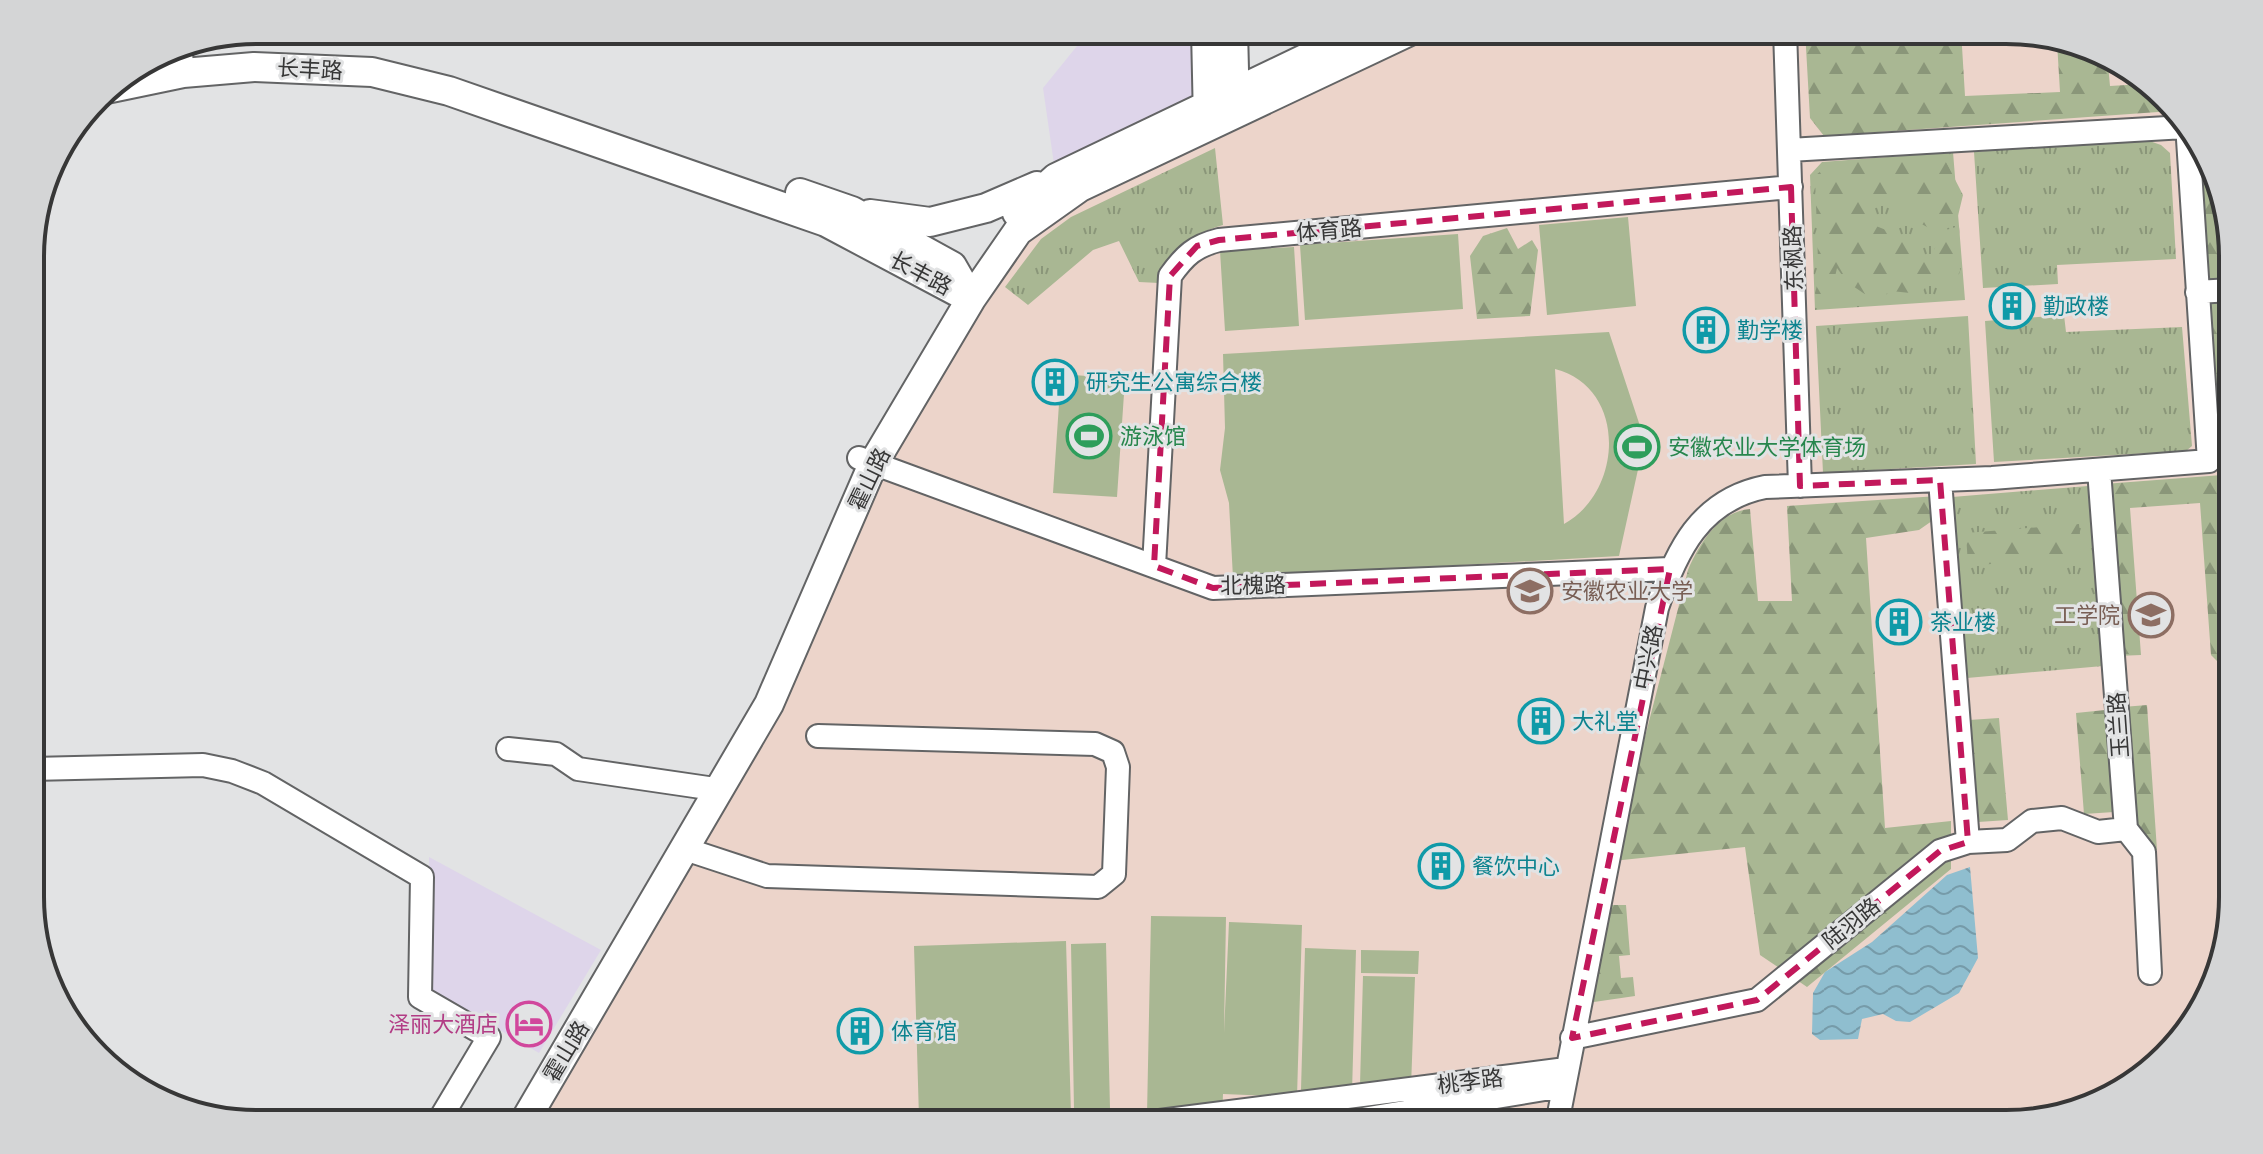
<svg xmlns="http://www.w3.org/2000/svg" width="2263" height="1154" font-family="Cabin,'Noto Sans SC',sans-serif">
<defs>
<pattern id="grass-tufts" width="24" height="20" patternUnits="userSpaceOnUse" patternTransform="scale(2)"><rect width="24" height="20" fill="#a9b793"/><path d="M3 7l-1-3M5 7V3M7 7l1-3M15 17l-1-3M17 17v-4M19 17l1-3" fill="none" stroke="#8a9679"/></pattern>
<pattern id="forest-firs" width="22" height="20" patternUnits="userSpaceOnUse" patternTransform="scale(2)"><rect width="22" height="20" fill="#a9b793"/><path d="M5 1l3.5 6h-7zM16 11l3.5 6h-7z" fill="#8a9679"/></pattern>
<pattern id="water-waves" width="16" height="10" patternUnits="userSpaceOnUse" patternTransform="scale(2)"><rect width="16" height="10" fill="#8fbecf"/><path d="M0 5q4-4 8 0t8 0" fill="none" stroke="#769ba9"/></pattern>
</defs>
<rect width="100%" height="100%" fill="#e2e3e4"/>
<path fill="#ded5ea" d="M1090 30H1206L1208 105 1056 178 1043 88Z
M429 857 601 950 539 1053 431 990Z"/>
<path fill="#ecd4ca" d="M1430 30H2006L2107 54 2194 131 2231 228 2232 718 2225 720 2233 765V897L2209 998 2132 1086 2020 1124H533L880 470 1025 238 1087 194Z"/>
<path fill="url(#grass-tufts)" d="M2141 138 2161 145 2170 153 2176 259 2057 265 2058 284 1983 288 1974 152Z
M1215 148 1223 225C1189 234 1173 252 1159 283L1139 282 1119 241 1093 250 1028 305 1005 287 1041 239 1071 217Z
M1953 152 1965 300 1815 310 1810 175 1822 162Z
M2064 315 2066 332 2182 327 2192 446 2186 451 1994 462 1985 321Z
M1968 316 1976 464 1823 473 1816 326Z
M2088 486 2103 666 1967 678 1952 497Z"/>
<path fill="url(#forest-firs)" d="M1805 30H1961L1965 96 2060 92 2057 42 2107 54 2110 86 2142 84 2172 111 1824 136 1810 118Z
M1943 156 1963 195 1957 220 1929 228 1912 219 1918 196H1874L1866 222 1891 232 1927 261 1946 230 1959 226 1960 271 1955 281 1935 276 1920 294 1891 291 1875 301 1847 282 1837 268 1834 281 1848 291 1828 305 1819 306 1815 293 1823 263 1818 260 1815 176 1829 164Z
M2201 161H2206L2231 228 2232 676 2211 655 2200 503 2130 508 2141 655 2117 656 2104 484 2222 475Z
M1507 228 1518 249 1532 240 1538 250 1530 316 1477 319 1470 256 1483 236Z
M1938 496 1939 516 1919 530 1866 538 1885 828 1951 821V869L1807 987 1760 955 1745 847 1613 861 1688 570C1699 544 1719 511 1750 509L1758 601H1792L1787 506Z
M2079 524 2082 556 1968 566 1966 533Z
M2147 705 2157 850H2148L2132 828 2123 707Z
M2105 710 2114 812 2084 814 2076 713Z
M1999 718 2008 820 1978 822 1969 720Z
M2233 736V833L2226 831 2220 739Z
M1604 905H1626L1630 955 1619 956 1621 978 1633 977 1635 996 1594 1002 1588 990Z"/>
<path fill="#a9b793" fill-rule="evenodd" d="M1628 217 1636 306 1547 315 1539 225Z
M1458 234 1463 309 1305 320 1300 245Z
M1294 247 1299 326 1225 331 1220 251Z
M1609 332 1640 426 1639 465 1619 556 1233 578 1229 503 1220 470 1225 428 1223 354ZM1555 369C1628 388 1623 492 1564 524Z
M1061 374 1125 379 1117 497 1053 493Z
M1151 916 1226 917 1224 1033 1229 922 1302 925 1297 1097 1223 1094 1222 1116 1147 1115Z
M1066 941 1071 1114 919 1118 914 946Z
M1106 943 1110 1108 1074 1109 1071 944Z
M1305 948 1356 950 1352 1092 1301 1090Z
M1361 950 1419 951 1418 974 1361 973Z
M1363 976 1415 977 1411 1087 1360 1085Z"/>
<path fill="url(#water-waves)" d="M1970 867 1978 958 1959 993 1910 1022 1896 1021 1883 1014 1862 1019 1858 1039 1820 1040 1812 1034 1813 993 1825 972 1872 942 1947 875Z"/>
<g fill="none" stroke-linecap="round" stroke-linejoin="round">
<g stroke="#636465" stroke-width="26">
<path id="minor" d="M1785 30 1800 486
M180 45 183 73
M1789 150 2185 127
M2197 292 2231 290
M859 458 1213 588 1670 569
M2099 470 2126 829 2144 852 2150 973
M1940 480 1968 842
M1154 566 1170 276C1185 255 1195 246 1219 240L1791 187
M508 749 556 754 578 769 708 788
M32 769 203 765 232 771 263 783 422 877 420 997 489 1037 437 1124
M685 849 767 876 1098 887 1114 874 1118 767 1113 752 1095 744 818 736
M1572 1038 1757 1000 1940 851 1968 842 2007 840 2032 821 2062 818 2098 832 2126 829
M1136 1124 1566 1069
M1332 1124 1563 1086
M1557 1124 1657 608C1676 551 1700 500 1765 487L1992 478 2209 461 2187 124"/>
</g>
<g stroke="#636465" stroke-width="32">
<path id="major" d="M1206 30 1208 121
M1233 30 1235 110
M106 89 183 73 254 67 372 72 449 91 826 222 971 299
M800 193 852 211 952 266 971 299
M1017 213 1056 178 1365 30
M870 214 930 222 986 208 1037 186
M523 1124 769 704 873 464 971 299 1018 231 1080 187 1412 30"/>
</g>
<use href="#minor" stroke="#fff" stroke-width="22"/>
<use href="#major" stroke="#fff" stroke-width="28"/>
</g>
<path fill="none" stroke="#c2185b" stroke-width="6" stroke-dasharray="16 10" stroke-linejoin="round" d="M1791 187 1800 486 1940 480 1968 842 1940 851 1757 1000 1572 1038 1670 569 1213 588 1154 566 1170 276 1197 246 1219 240Z"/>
<defs>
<g id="building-ring" transform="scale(2.3)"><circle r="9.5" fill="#e2e3e4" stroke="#0f9aa8" stroke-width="1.5"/><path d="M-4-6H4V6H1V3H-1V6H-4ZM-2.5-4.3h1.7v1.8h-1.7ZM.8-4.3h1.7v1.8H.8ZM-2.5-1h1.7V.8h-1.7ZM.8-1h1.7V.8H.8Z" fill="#0f9aa8"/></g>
<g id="stadium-ring" transform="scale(2.3)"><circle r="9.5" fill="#e2e3e4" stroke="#2e9e5b" stroke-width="1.5"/><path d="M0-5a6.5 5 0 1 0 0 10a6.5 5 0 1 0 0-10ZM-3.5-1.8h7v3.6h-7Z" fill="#2e9e5b"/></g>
<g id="university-ring" transform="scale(2.3)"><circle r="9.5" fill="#e2e3e4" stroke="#8d6e63" stroke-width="1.5"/><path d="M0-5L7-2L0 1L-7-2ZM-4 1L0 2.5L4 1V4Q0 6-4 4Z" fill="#8d6e63"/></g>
<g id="hotel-ring" transform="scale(2.3)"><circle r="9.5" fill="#e2e3e4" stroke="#d1479c" stroke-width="1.5"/><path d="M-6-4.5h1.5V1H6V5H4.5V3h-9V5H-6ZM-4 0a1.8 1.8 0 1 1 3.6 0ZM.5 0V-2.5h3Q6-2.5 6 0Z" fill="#d1479c"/></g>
</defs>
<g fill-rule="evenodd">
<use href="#building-ring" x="2012" y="306"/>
<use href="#building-ring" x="1706" y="330"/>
<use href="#building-ring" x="1055" y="382"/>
<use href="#stadium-ring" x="1089" y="436"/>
<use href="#stadium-ring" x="1637" y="447"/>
<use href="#university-ring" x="1530" y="591"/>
<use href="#university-ring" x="2151" y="615"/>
<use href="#building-ring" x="1899" y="622"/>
<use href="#building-ring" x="1541" y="721"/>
<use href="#building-ring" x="1441" y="866"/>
<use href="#hotel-ring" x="529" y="1024"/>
<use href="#building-ring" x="860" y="1031"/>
</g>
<g text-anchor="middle" stroke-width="6" stroke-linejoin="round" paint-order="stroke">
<g font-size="22" fill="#373737" stroke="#e2e3e4">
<text transform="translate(310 69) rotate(3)" y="8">长丰路</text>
<text transform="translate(1329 230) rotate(-5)" y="8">体育路</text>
<text transform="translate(1793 258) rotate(-92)" y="8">东枫路</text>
<text transform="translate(921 273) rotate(28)" y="8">长丰路</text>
<text transform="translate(869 479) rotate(-64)" y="8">霍山路</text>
<text transform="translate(1253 585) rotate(-1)" y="8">北槐路</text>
<text transform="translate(1648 657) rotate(-79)" y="8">中兴路</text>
<text transform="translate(2118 725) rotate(-94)" y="8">玉兰路</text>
<text transform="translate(1851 923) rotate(-39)" y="8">陆羽路</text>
<text transform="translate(566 1051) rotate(-59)" y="8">霍山路</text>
<text transform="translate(1470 1081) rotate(-7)" y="8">桃李路</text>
</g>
<g font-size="22" fill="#0d838f" stroke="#e2e3e4" text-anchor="start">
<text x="2043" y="314">勤政楼</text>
<text x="1737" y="338">勤学楼</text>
<text x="1086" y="390">研究生公寓综合楼</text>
<text x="1930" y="630">茶业楼</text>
<text x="1572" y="729">大礼堂</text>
<text x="1472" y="874">餐饮中心</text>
<text x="891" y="1039">体育馆</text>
</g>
<g font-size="22" fill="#27864d" stroke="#e2e3e4" text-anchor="start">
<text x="1120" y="444">游泳馆</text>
<text x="1668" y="455">安徽农业大学体育场</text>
</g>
<g font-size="22" fill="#785e54" stroke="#e2e3e4" text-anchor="start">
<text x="1561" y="599">安徽农业大学</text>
<text x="2120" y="623" text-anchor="end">工学院</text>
</g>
<g font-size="22" fill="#b23c85" stroke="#e2e3e4" text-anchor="end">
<text x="498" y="1032">泽丽大酒店</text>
</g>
</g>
<path d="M0 0H2263V1154H0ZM257 44H2006A213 213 0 0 1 2219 257V897A213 213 0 0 1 2006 1110H257A213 213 0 0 1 44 897V257A213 213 0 0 1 257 44Z" fill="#d4d5d6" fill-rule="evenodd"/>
<path fill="none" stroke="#373737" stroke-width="4" d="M257 44H2006A213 213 0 0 1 2219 257V897A213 213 0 0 1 2006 1110H257A213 213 0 0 1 44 897V257A213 213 0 0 1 257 44Z"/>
</svg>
